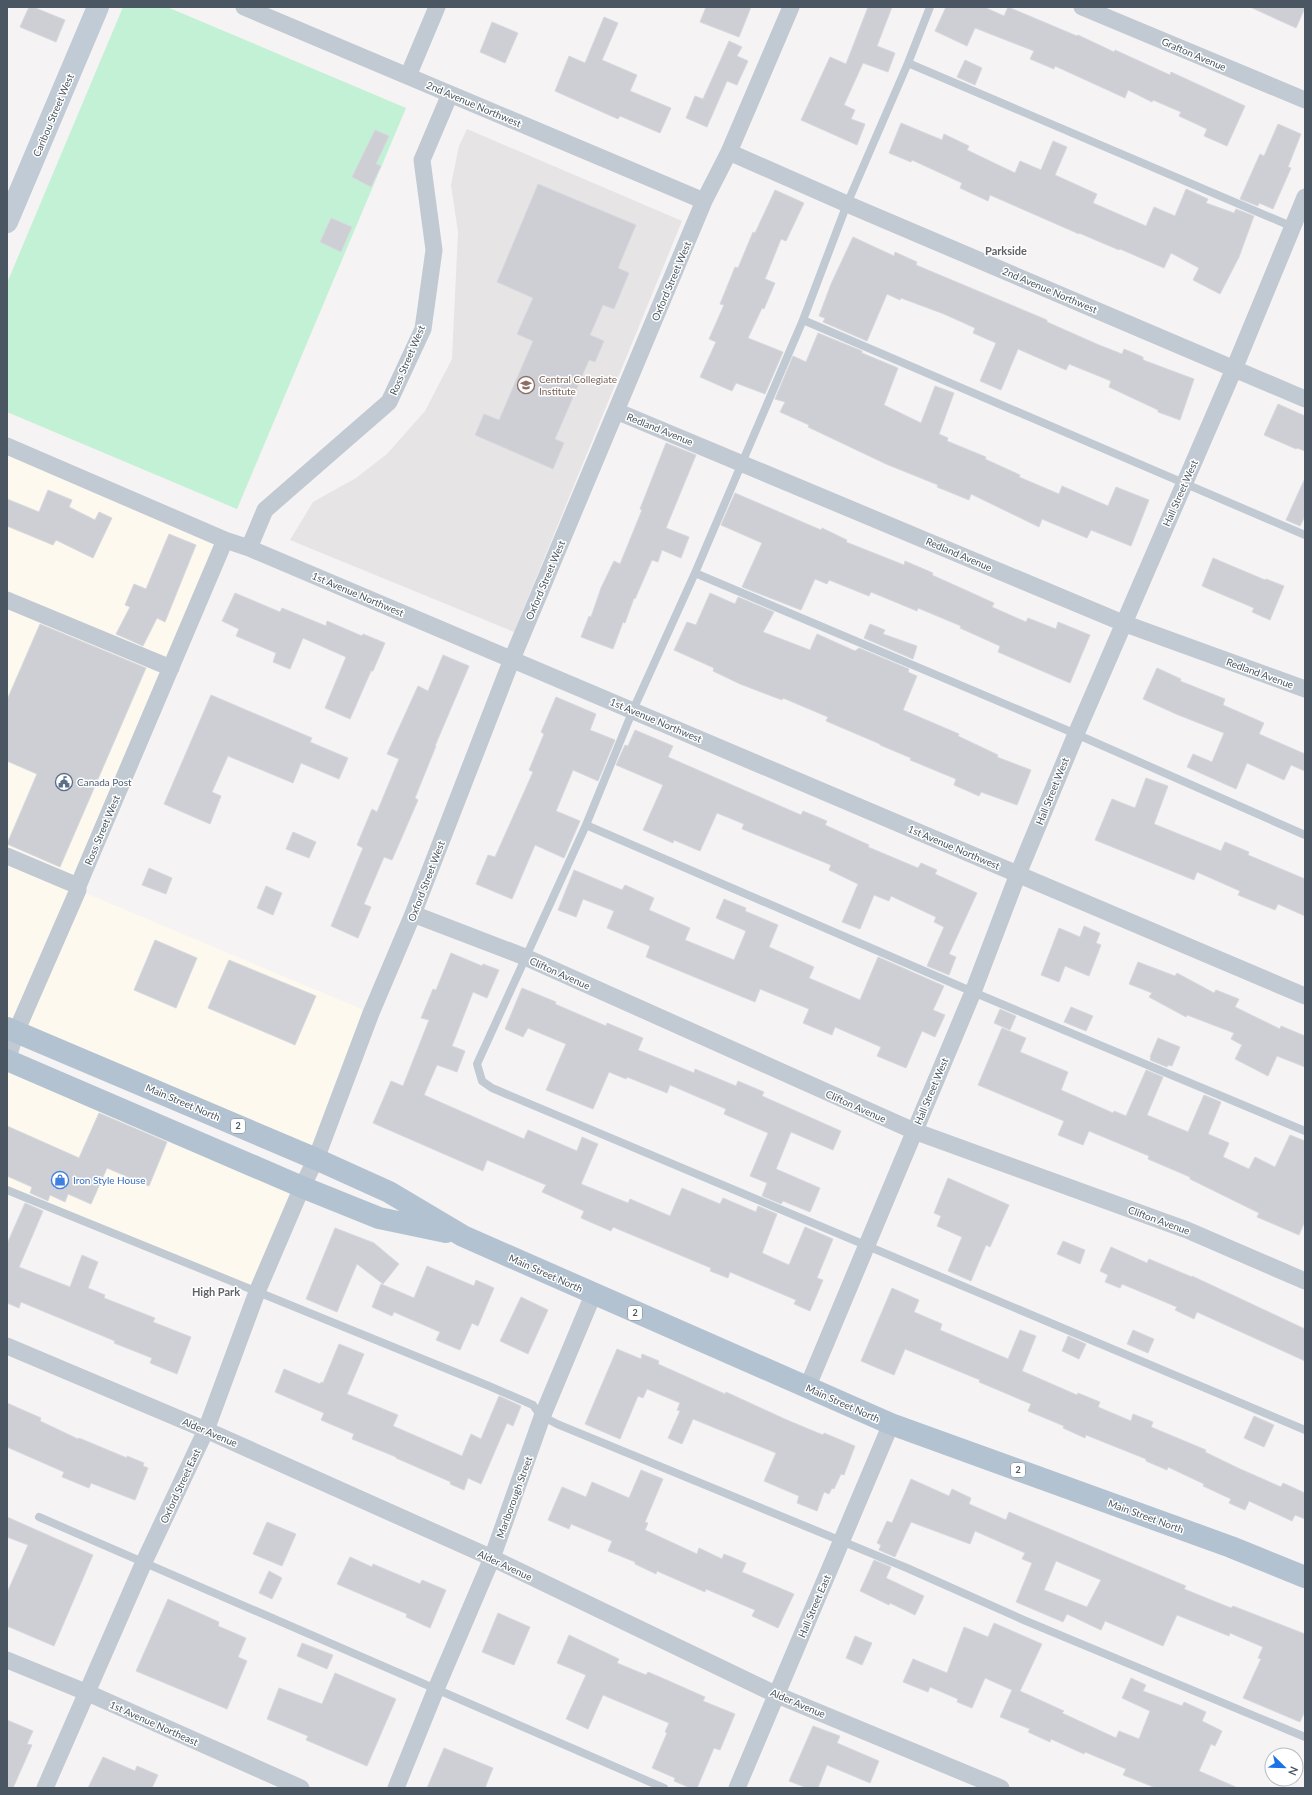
<svg xmlns="http://www.w3.org/2000/svg" width="1312" height="1795" font-family="Lato,sans-serif">
<rect width="100%" height="100%" fill="#f5f3f3"/>
<path fill="#fdf9ef" d="M7 446 225 540 78 890 371 1013 316 1159 7 1028Z
M7 1060 302 1187 257 1292 7 1190Z"/>
<path fill="#e6e4e5" d="M467 129 682 221 514 632 290 540 313 502 356 478 387 454 425 411 452 359 458 232 451 185 459 146Z"/>
<path fill="#c3f1d5" d="M123 7H167L406 108 237 509 7 412V283Z"/>
<path fill="#cdcfd5" stroke="#d7d9de" fill-rule="evenodd" d="M29 7H33L65 20 56 42 20 27Z
M706 7H751L739 37 700 22Z
M868 7H892L877 46 895 53 888 72 863 63 844 105 855 110 851 119 865 124 857 145 801 120 830 57 846 64Z
M946 7H984L1004 16 1008 7 1077 36 1078 35 1114 52 1115 50 1170 75 1171 72 1245 106 1227 146 1204 136 1207 129 1179 116 1181 112 1153 100 1152 102 1128 90 1125 98 1055 66 1054 69 1030 59 1034 51 975 28 967 46 935 31Z
M1250 7H1305V8L1296 28Z
M604 17 618 23 602 60 637 75 630 91 671 108 660 133 620 116 618 119 555 91 569 56 585 63Z
M492 22 518 33 505 63 480 52Z
M729 41 742 47 737 56 748 61 737 85 727 81 707 127 686 118 695 96 703 99Z
M965 60 982 68 975 85 957 77Z
M901 123 942 140 944 134 969 146 967 150 1015 173 1020 161 1041 170 1053 141 1067 147 1055 175 1097 194 1093 203 1146 226 1154 207 1175 216 1186 189 1208 199 1206 203 1234 213 1236 209 1254 216 1239 257 1220 294 1193 280 1199 268 1171 253 1164 268 1120 249 1119 250 1079 233V234L990 195 988 201 960 188 962 183 912 160 911 162 889 153Z
M1278 124 1301 134 1288 167 1291 168 1273 209 1259 203 1258 206 1240 199 1260 154 1264 156Z
M375 130 389 136 376 164 381 166 371 187 352 177Z
M538 184 636 225 618 268 629 273 614 309 603 305 590 335 604 341 595 362 589 360 555 439 564 443 553 469 475 435 484 414 499 420 533 341 517 334 533 298 497 282Z
M775 190 804 203 786 241 781 239 765 279 775 283 764 309 762 308 748 338 783 352 765 394 736 383 732 391 700 377 716 342 709 339 724 305 720 304 735 267 738 268 753 232 755 233Z
M331 218 352 227 341 252 320 242Z
M853 237 894 256 895 252 917 262 916 265 1047 320V322L1099 345 1122 354 1124 349 1143 357V360L1194 379 1180 420 1158 412V410L1109 387 1111 381 1069 364 1066 370 1018 349 1001 390 980 381 996 343 973 333 975 328 944 314 901 298 900 300 887 294 867 341 823 322 825 318 819 316 831 284Z
M818 333 862 351V353L898 368 884 405 921 423 935 386 954 393 939 434 948 438 947 441 986 457 985 459 1020 475 1019 477 1059 494 1062 486 1108 506 1116 487 1149 500 1131 546 1091 530 1087 538 1042 519 1039 527 971 494 969 500 937 487 938 485 886 464 808 427 809 425 780 412 785 402 775 399 793 356 806 362Z
M1278 404 1305 416V451L1297 448 1296 449 1264 435Z
M666 443 696 455 666 528 689 537 681 558 662 550 658 562 652 560 635 599 634 598 625 623 623 622 613 649 581 637 589 616 591 617 601 588 614 561 620 564 642 510 640 509Z
M1305 478V516L1300 526 1286 520Z
M48 490 72 500 69 507 95 520 99 512 112 518 93 558 56 540 53 545 7 526V499L39 512Z
M735 493 821 530 822 528 847 540 846 542 904 565 905 561 933 573 932 575 994 603 992 607 1026 622 1028 618 1056 629 1058 622 1090 635 1070 683 998 652 1000 646 960 628 961 626 918 608 917 611 871 592 869 596 829 580 827 584 815 579 801 610 742 587 762 543 721 525Z
M169 534 196 545 165 622 157 618 143 646 116 634 130 607 125 605 134 584 146 589Z
M1213 558 1265 580 1266 579 1284 586 1270 620 1252 612 1254 608 1202 586Z
M235 593 280 612 282 608 326 626 327 621 362 636 363 634 385 643 373 671H371L350 719 325 708 346 657 303 638 290 669 273 662 276 653 236 636 239 629 222 621Z
M710 593 735 604 738 597 774 612 763 632 810 650 817 634 855 651 859 648 909 669 908 672 917 676 903 710 959 734 958 736 998 755 997 757 1031 770 1017 805 981 792 979 796 954 785 956 779 910 760 911 758 880 745V744L826 721 828 717 783 698 782 700 740 684 713 671 714 668 674 650 687 622 696 625Z
M40 624 146 668 60 867 7 844 37 774 7 761V700Z
M870 624 885 630 883 634 917 646 913 659 864 638Z
M443 655 469 666 435 746H436L415 798 418 800 392 860 384 857 364 904 371 907 358 938 331 926 363 848 357 845 372 809 377 812 399 759 387 754 418 686 428 691Z
M1157 668 1181 679 1180 681 1225 699 1223 705 1264 723 1259 734 1305 754V771L1291 765 1284 780 1247 763 1236 789 1187 767 1193 754 1212 762 1224 733 1176 714 1143 699Z
M211 695 312 738 310 742 348 758 339 779 301 763 293 783 228 756 212 792 221 796 210 824 164 804Z
M556 697 596 714 590 730 615 740 598 781 573 770 556 811 580 821 564 858 535 845 512 899 476 884 488 855 495 857 533 772 529 770 544 734 541 732Z
M635 730 673 746 668 757 801 815 803 811 827 821 825 825 869 845 868 847 918 868 921 863 937 870 935 874 977 893 949 954 956 957 949 975 927 966 944 927 934 922 936 917 891 896 889 901 874 895 860 929 842 922 858 884 829 870 831 865 742 829 744 824 717 813 700 851 674 840 673 843 643 830 663 785 616 765 625 745 628 746Z
M1146 778 1168 786 1154 824 1221 851 1225 842 1249 852 1248 855 1305 879V916L1278 904 1275 910 1238 895 1240 891 1197 872 1194 880 1095 840 1112 799 1135 808Z
M293 832 316 842 309 858 286 849Z
M149 868 172 878 166 894 142 885Z
M574 870 622 890 625 885 654 898 649 910 690 928 685 940 734 960 746 931 716 918 724 899 746 908 745 911 778 925 769 947 814 967 809 978 860 1000 878 957 944 986 933 1010 945 1015 935 1037 922 1031 906 1068 877 1056 881 1047 835 1027 832 1035 803 1023 809 1009 760 989 755 1002 646 957 650 946 607 928 614 911 583 899 576 917 558 910Z
M266 886 282 893 273 915 257 908Z
M1084 926 1100 933 1096 943 1101 945 1089 976 1065 966 1059 982 1041 975 1059 928 1080 937Z
M155 940 197 958 176 1008 134 990Z
M451 953 482 966 483 964 499 970 487 998 473 992 452 1046 465 1051 457 1072 437 1065 424 1095 524 1139 528 1130 577 1151 582 1137 598 1144 581 1184 628 1203 630 1199 670 1216 682 1188 720 1204 723 1198 756 1212 758 1206 777 1214 762 1253 789 1265 805 1227 833 1239 817 1278 823 1280 810 1311 794 1304 796 1300 730 1272 728 1278 710 1271 711 1268 613 1227 611 1231 581 1218 584 1211 542 1192 546 1185 487 1160 483 1171 373 1123 391 1081 403 1086 429 1020 421 1018 433 989 436 990Z
M229 960 316 996 295 1045 208 1008Z
M1138 962 1175 976 1177 973 1214 993 1216 990 1239 999 1235 1007 1280 1029 1281 1026 1305 1036V1067L1277 1056 1268 1076 1235 1059 1242 1045 1231 1039 1234 1033 1187 1015 1186 1017 1149 997 1152 993 1129 984Z
M522 988 556 1002 555 1004 606 1026 607 1023 643 1038 638 1050 694 1073 695 1069 736 1086 738 1081 764 1092 762 1096 841 1131 833 1150 791 1132 776 1169 820 1188 810 1212 783 1201 781 1204 762 1196 767 1183 750 1176 768 1133 724 1114 726 1109 670 1085 667 1093 627 1077 626 1079 609 1072 593 1109 546 1090 566 1044 528 1028 523 1037 505 1029Z
M1071 1007 1093 1016 1086 1031 1064 1022Z
M1000 1009 1016 1016 1010 1030 994 1023Z
M1002 1028 1026 1038 1020 1052 1068 1072 1061 1090 1113 1113 1114 1111 1126 1116 1146 1070 1163 1077 1147 1115 1188 1132 1204 1095 1221 1102 1208 1134 1229 1143 1223 1157 1249 1169 1255 1157 1275 1167 1290 1135 1305 1141V1221L1299 1235 1257 1217 1259 1213 1190 1179V1177L1148 1159 1149 1156 1089 1131 1083 1145 1058 1135 1064 1121 978 1085Z
M1158 1038 1180 1047 1172 1066 1168 1065 1167 1067 1150 1060 1151 1057H1150Z
M99 1113 167 1142 149 1186 107 1168 91 1204 68 1194 65 1202 50 1195 48 1201 30 1193 32 1187 7 1176V1126L79 1158Z
M948 1178 1009 1205 990 1247 986 1245 971 1281 948 1271 962 1237 937 1226 941 1216 934 1213Z
M25 1203 43 1211 19 1267 70 1287 82 1255 98 1262 88 1288 105 1295 104 1298 155 1318 153 1322 191 1337 177 1374 150 1363 152 1358 114 1343 115 1341 21 1302 19 1308 7 1303V1244Z
M335 1228 374 1243 399 1264 383 1284 357 1264 337 1312 306 1299Z
M1063 1241 1085 1250 1080 1264 1057 1254Z
M1111 1247 1147 1263 1149 1259 1192 1277V1276L1305 1329V1361L1197 1312 1194 1319 1175 1310 1177 1307 1122 1284 1120 1288 1105 1282 1108 1275 1100 1271Z
M427 1266 474 1286 476 1280 494 1288 478 1326 472 1323 460 1350 436 1340 440 1332 394 1312 392 1316 372 1307 381 1284 414 1298Z
M892 1288 919 1300 914 1312 942 1324 940 1330 1008 1359 1020 1330 1036 1336 1022 1371 1077 1395 1078 1393 1100 1402 1098 1407 1131 1421 1133 1414 1153 1422 1151 1427 1206 1450 1205 1452 1238 1468 1281 1487 1283 1483 1305 1493V1519L1295 1515 1292 1521 1249 1501 1245 1510 1229 1503 1231 1499 1203 1486 1204 1484 1168 1467 1167 1470 1146 1461V1459L1086 1435 1085 1438 1063 1428 1064 1426 1028 1411 1031 1404 979 1382 980 1380 905 1349 894 1375 861 1361Z
M521 1297 548 1310 528 1354 500 1341Z
M1133 1330 1154 1339 1148 1353 1127 1344Z
M1068 1336 1086 1344 1079 1359 1062 1351Z
M339 1344 364 1354 347 1394 398 1415 393 1426 462 1456 471 1434 481 1439 499 1396 521 1406 513 1426 507 1423 481 1484 468 1478 464 1490 450 1484 451 1482 396 1458V1457L352 1439 354 1434 321 1420 324 1413 275 1392 284 1369 320 1384 321 1382 323 1383Z
M617 1349 641 1359 642 1354 659 1361 658 1364 725 1394 726 1392 787 1420 823 1435 824 1433 855 1446 844 1475 841 1474 834 1489 832 1488 829 1494 824 1492 817 1511 797 1503 799 1496 764 1481 776 1453 693 1419 682 1444 668 1438 680 1411 677 1410 680 1403 647 1389 643 1398 638 1396 620 1439 585 1424Z
M7 1403 41 1418 40 1421 78 1439 79 1438 127 1458V1456L144 1463 143 1466 148 1468 135 1500 91 1483 89 1488 62 1477 64 1472 7 1447Z
M1254 1416 1274 1425 1264 1447 1244 1438Z
M641 1470 663 1479 645 1522 648 1523 645 1530 697 1554 699 1548 722 1559 724 1554 746 1563 742 1572 794 1594 778 1628 752 1616 755 1610 706 1589 705 1592 657 1571 656 1574 635 1564V1562L608 1551 612 1541 571 1524 569 1529 548 1520 562 1487 586 1497 592 1482 629 1498Z
M911 1479 949 1496 952 1489 971 1498 969 1504 1006 1520 1009 1512 1186 1586 1184 1589 1231 1608 1233 1606 1305 1634V1711L1300 1722 1243 1698 1261 1659 1258 1658 1263 1647 1230 1633 1229 1636 1177 1615 1163 1646 1105 1621 1101 1630 1067 1614 1063 1622 1016 1602 1032 1563 1022 1559 1025 1553 975 1531 970 1544 911 1522 895 1557 879 1550 881 1545 877 1543 887 1521 892 1523ZM1056 1561 1101 1580 1087 1607 1044 1590Z
M7 1517 93 1555 54 1646 7 1626V1593L28 1545 7 1537Z
M267 1522 296 1534 282 1566 253 1554Z
M350 1557 372 1567 373 1564 420 1584 422 1580 446 1590 430 1628 406 1617 407 1614 337 1584Z
M874 1560 891 1567 886 1578 924 1596 915 1615 890 1603 889 1605 860 1591Z
M269 1571 282 1578 272 1599 259 1593Z
M168 1599 219 1622 218 1626 246 1638 238 1657 247 1661 227 1709 136 1671Z
M498 1613 530 1627 514 1665 482 1652Z
M994 1623 1042 1644 1020 1691 1064 1711 1062 1713 1116 1738 1119 1731 1139 1739 1150 1711 1122 1698 1131 1678 1146 1685 1143 1691 1182 1706 1184 1702 1206 1712 1202 1721 1222 1731 1215 1746 1211 1744 1199 1771 1238 1788H1156L1123 1775 1126 1769 1085 1752 1084 1754 1051 1739 1050 1742 1028 1732 1030 1729 1000 1717 1012 1690 985 1678 972 1708 957 1702 958 1699 930 1687 928 1692 903 1682 913 1659 947 1673 964 1627 988 1637Z
M569 1635 619 1659 617 1663 646 1675 648 1672 669 1681 705 1697 703 1701 735 1714 720 1750 714 1748 697 1788H690L674 1781 675 1778 652 1768 667 1733 665 1732 669 1723 603 1695 588 1729 566 1719 586 1675 557 1663Z
M855 1636 872 1643 862 1665 846 1658Z
M302 1643 333 1655 327 1669 297 1656Z
M335 1673 396 1699 367 1766 306 1740 308 1736 267 1719 279 1688 322 1704Z
M7 1720 33 1731 27 1744 32 1745 13 1788H7Z
M813 1726 840 1736 837 1743 879 1761 870 1783 827 1765 818 1788H807L789 1781Z
M444 1748 493 1768 485 1788H427Z
M103 1757 135 1771 137 1766 158 1775 152 1788H88Z"/>
<g fill="none" stroke-linecap="round" stroke-linejoin="round">
<path stroke="#c1cad2" stroke-width="8" d="M930 7 908 63 847 204 803 320 695 573 633 710 586 825 477 1064 482 1081 492 1088 1305 1430
M908 63 1293 227
M803 320 1305 535
M695 573 1076 734 1305 835
M586 825 973 992 1305 1131
M7 1190 489 1386 533 1405 540 1415 557 1424 907 1568 1026 1621 1305 1737
M39 1517 664 1788"/>
<path stroke="#c1cad2" stroke-width="17" d="M244 7 704 201
M1082 7 1305 100
M408 76 437 7
M729 152 847 204 1305 399
M616 411 1123 623 1305 689
M7 446 225 540 249 548 1305 996
M249 548 265 510 389 402 423 329 434 250 422 160 450 94
M7 600 171 668
M7 856 78 886
M413 914 525 957 914 1131 1187 1230 1305 1281
M7 1061 16 1032 78 890V886L225 540
M7 1346 206 1430 492 1558 777 1695 1001 1788
M807 1388 973 992 1018 874 1076 734 1234 369 1305 197
M7 1660 88 1693 301 1788
M45 1788 144 1562 206 1430 257 1292 302 1187 316 1159 371 1013 413 914 512 659 704 201 729 152 791 7
M396 1788 436 1689 492 1558 542 1417 593 1295
M737 1788 891 1424"/>
<path stroke="#c1cbd6" stroke-width="22" d="M7 222 98 7"/>
<path stroke="#b3c2d1" stroke-width="22" d="M7 1028 316 1159 389 1192 463 1236 891 1424 1231 1547 1305 1577
M7 1060 302 1187 379 1218 446 1232"/>
</g>
<defs>
<g id="school-ring" transform="scale(0.9)"><circle r="9.5" fill="#fff" stroke="#8d6e63" stroke-width="1.5"/><path d="M0-5L7-2L0 1L-7-2ZM-4 1L0 2.5L4 1V4Q0 6-4 4Z" fill="#8d6e63"/></g>
<g id="civic-ring" transform="scale(0.9)"><circle r="9.5" fill="#fff" stroke="#5c6f8a" stroke-width="1.5"/><path d="M-.6-6.5H3V-4.5H.6V-3L4-1V1h2V6H-6V1h2V-1L-.6-3ZM-1.2 2.5V6h2.4V2.5Z" fill="#5c6f8a"/></g>
<g id="shop-ring" transform="scale(0.9)"><circle r="9.5" fill="#fff" stroke="#3f7fe0" stroke-width="1.5"/><path d="M-5-2.5h2.3a2.7 3.5 0 0 1 5.4 0H5L5.5 6h-11ZM-1.5-2.5h3a1.5 2.3 0 0 0-3 0Z" fill="#3f7fe0"/></g>
</defs>
<g fill-rule="evenodd">
<use href="#school-ring" x="526" y="385"/>
<use href="#civic-ring" x="64" y="782"/>
<use href="#shop-ring" x="60" y="1180"/>
</g>
<g text-anchor="middle" stroke-width="3" stroke-linejoin="round" paint-order="stroke">
<g fill="#fff" stroke="#808990" stroke-width="1">
<rect x="231" y="1119" width="14" height="14" rx="3"/>
<rect x="628" y="1306" width="14" height="14" rx="3"/>
<rect x="1011" y="1463" width="14" height="14" rx="3"/>
</g>
<g font-size="9" font-weight="bold" fill="#4a5661">
<text x="238" y="1129">2</text>
<text x="635" y="1316">2</text>
<text x="1018" y="1473">2</text>
</g>
<g font-size="10" fill="#4a5661" stroke="#fff">
<text transform="translate(1194 54) rotate(23)" y="4">Grafton Avenue</text>
<text transform="translate(474 104) rotate(23)" y="4">2nd Avenue Northwest</text>
<text transform="translate(53 115) rotate(-67)" y="4">Caribou Street West</text>
<text transform="translate(671 281) rotate(-67)" y="4">Oxford Street West</text>
<text transform="translate(1050 290) rotate(23)" y="4">2nd Avenue Northwest</text>
<text transform="translate(407 360) rotate(-67)" y="4">Ross Street West</text>
<text transform="translate(660 429) rotate(22)" y="4">Redland Avenue</text>
<text transform="translate(1180 493) rotate(-66)" y="4">Hall Street West</text>
<text transform="translate(959 554) rotate(23)" y="4">Redland Avenue</text>
<text transform="translate(545 580) rotate(-67)" y="4">Oxford Street West</text>
<text transform="translate(358 594) rotate(23)" y="4">1st Avenue Northwest</text>
<text transform="translate(1260 673) rotate(20)" y="4">Redland Avenue</text>
<text transform="translate(656 720) rotate(23)" y="4">1st Avenue Northwest</text>
<text transform="translate(1052 791) rotate(-68)" y="4">Hall Street West</text>
<text transform="translate(102 830) rotate(-67)" y="4">Ross Street West</text>
<text transform="translate(954 847) rotate(23)" y="4">1st Avenue Northwest</text>
<text transform="translate(426 881) rotate(-69)" y="4">Oxford Street West</text>
<text transform="translate(560 973) rotate(24)" y="4">Clifton Avenue</text>
<text transform="translate(931 1091) rotate(-67)" y="4">Hall Street West</text>
<text transform="translate(183 1102) rotate(23)" y="4">Main Street North</text>
<text transform="translate(856 1106) rotate(24)" y="4">Clifton Avenue</text>
<text transform="translate(1159 1220) rotate(20)" y="4">Clifton Avenue</text>
<text transform="translate(546 1273) rotate(24)" y="4">Main Street North</text>
<text transform="translate(843 1403) rotate(24)" y="4">Main Street North</text>
<text transform="translate(210 1432) rotate(23)" y="4">Alder Avenue</text>
<text transform="translate(180 1486) rotate(-65)" y="4">Oxford Street East</text>
<text transform="translate(514 1497) rotate(-70)" y="4">Marlborough Street</text>
<text transform="translate(1146 1516) rotate(20)" y="4">Main Street North</text>
<text transform="translate(505 1565) rotate(25)" y="4">Alder Avenue</text>
<text transform="translate(814 1606) rotate(-67)" y="4">Hall Street East</text>
<text transform="translate(798 1703) rotate(23)" y="4">Alder Avenue</text>
<text transform="translate(154 1723) rotate(24)" y="4">1st Avenue Northeast</text>
</g>
<g font-size="10" fill="#785e54" stroke="#fff" text-anchor="start">
<text x="539" y="383">Central Collegiate<tspan x="539" dy="12">Institute</tspan></text>
</g>
<g font-size="10" fill="#4e5e75" stroke="#fff" text-anchor="start">
<text x="77" y="786">Canada Post</text>
</g>
<g font-size="10" fill="#366cbe" stroke="#fff" text-anchor="start">
<text x="73" y="1184">Iron Style House</text>
</g>
<g font-size="11" font-weight="bold" fill="#5f6368" stroke="#fff">
<text x="1006" y="255">Parkside</text>
<text x="216" y="1296">High Park</text>
</g>
</g>
<rect width="1312" height="1795" fill="none" stroke="#4a5661" stroke-width="16"/>
<g transform="translate(1284 1767) rotate(113)"><circle r="19" fill="#ffffff" stroke="#b7bbc0"/>
<path d="M0-3L7 15L0 10L-7 15Z" fill="#1a73e8"/>
<text y="-6" font-size="11" font-weight="bold" text-anchor="middle" fill="#4a5661">N</text>
</g>
</svg>
